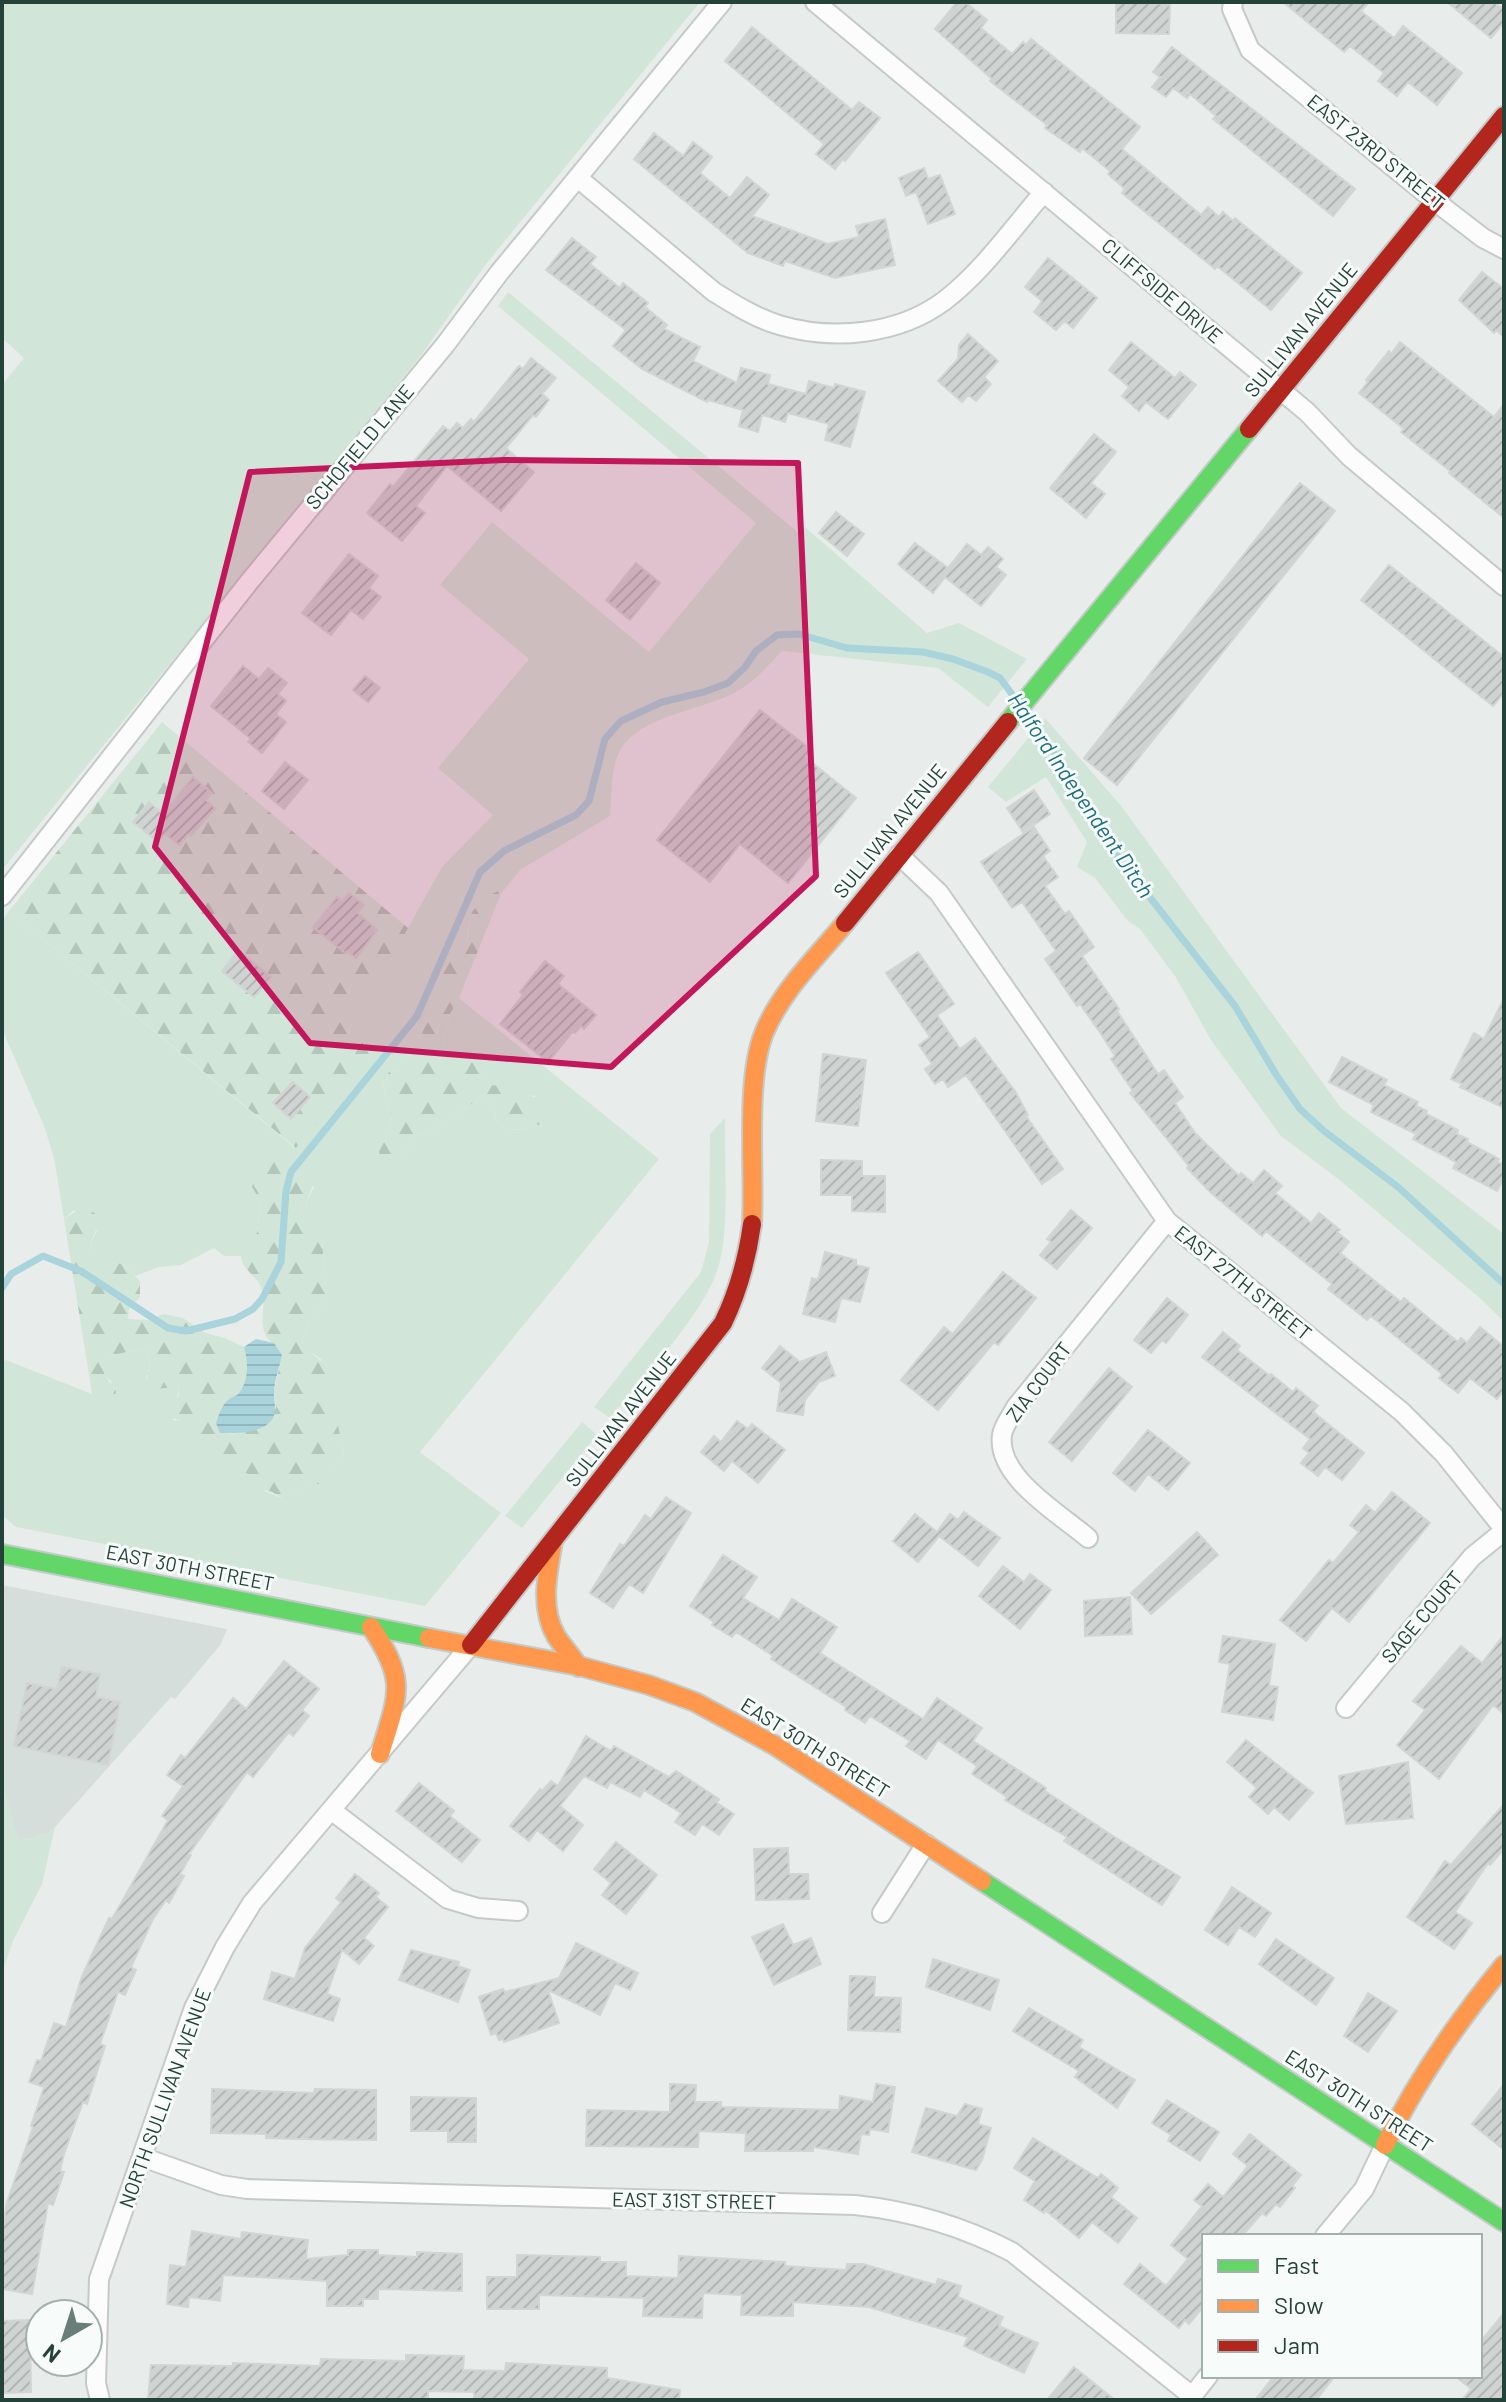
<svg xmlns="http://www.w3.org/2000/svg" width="1506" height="2402" font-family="Barlow,sans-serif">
<defs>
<pattern id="forest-firs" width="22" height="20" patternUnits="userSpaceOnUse" patternTransform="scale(2)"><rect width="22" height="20" fill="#d1e6d8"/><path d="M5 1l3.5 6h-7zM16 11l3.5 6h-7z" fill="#b3c6ba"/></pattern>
<pattern id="water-rules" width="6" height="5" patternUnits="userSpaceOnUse" patternTransform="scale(2)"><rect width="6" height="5" fill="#a9d4db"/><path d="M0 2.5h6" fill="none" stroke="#91b7bd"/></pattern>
<pattern id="building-hatch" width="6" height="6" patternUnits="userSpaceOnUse" patternTransform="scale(2)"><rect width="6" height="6" fill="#cfd4d2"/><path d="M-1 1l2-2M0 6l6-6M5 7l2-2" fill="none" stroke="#b2b7b5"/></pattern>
</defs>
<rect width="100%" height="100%" fill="#e8edeb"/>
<path fill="#d6dedb" d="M2 1585 227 1629 221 1644 175 1699 171 1697 55 1827 48 1833 18 1841 2 1782Z"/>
<path fill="#d1e6d8" d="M2 2H700L486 264 419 358 2 870V385L24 358 2 338Z
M508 292 799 533 805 527 927 633 959 623 1027 659 988 707 938 668 782 651C768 666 754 682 736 692 704 710 641 715 621 749 610 767 612 795 610 816L520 870 500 895 498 892C478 897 468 921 467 941L449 960 441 973 422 1034 405 1059 389 1072 383 1085 390 1112 391 1129 379 1151 400 1161 415 1136C441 1129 461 1113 482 1095L493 1106 497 1124C510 1131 522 1132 535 1124L542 1127 535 1096C519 1095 506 1086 490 1085L482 1070 439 1063 450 1014 459 998 659 1159 420 1452 501 1513 425 1606 16 1527 2 1515V1362L6 1360 92 1394 93 1400 112 1382 105 1376 101 1362 107 1355C122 1355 133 1348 147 1351L150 1364 146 1380 178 1386C179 1398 174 1408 173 1420L184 1421 230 1465 256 1477 265 1491 281 1498 300 1489 325 1481 344 1452 321 1359 306 1349 302 1340 309 1322 327 1299 322 1241 305 1205 314 1187 306 1174 284 1176 261 1202 257 1233 241 1250 242 1256H224L214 1248 181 1265 159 1267 135 1276 123 1264 92 1260 90 1244 97 1231 74 1210 64 1219 54 1158 44 1126 2 1029V921L9 911 295 1148 380 1050 346 1021 388 964 442 867 493 815 438 768 529 659 440 585 492 522 649 652 756 523 498 306Z
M1045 718 1122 807 1341 1108 1504 1234V1322L1482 1300 1337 1178 1281 1136 1211 1040 1175 976 1140 929 1128 921 1095 878 1077 867 1087 842 1046 777 1006 802 988 787Z
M725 1118C724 1162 730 1223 719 1265 707 1311 641 1380 610 1418L594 1407 701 1272 709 1242 710 1134Z
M582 1422 597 1435 522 1528 505 1516Z
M2 1782 18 1840 48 1833 55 1827 42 1884 13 1941 2 1973Z"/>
<path fill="url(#forest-firs)" d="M162 722 408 928 388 964 346 1021 381 1050 296 1148 9 911Z
M498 891 500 896 459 998 450 1014 439 1062 454 1057H471L482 1070 490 1085 504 1086 544 1101 551 1116 548 1128 535 1124C521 1132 510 1131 497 1124L493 1106 482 1095C461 1113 441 1129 415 1136L400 1161 389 1165 381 1162 379 1151 391 1129 390 1112 383 1085 389 1072 405 1059 422 1034 441 973 449 960 467 941 472 912 483 899Z
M270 1146 279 1152 284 1176 306 1174 316 1178 305 1205 312 1218 328 1231 322 1241 327 1299 309 1322 302 1340C310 1358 327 1359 336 1382L331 1395 344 1452 325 1482 300 1489 282 1498 272 1492 256 1488V1477C225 1465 199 1452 184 1422L167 1416 179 1395 178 1387 154 1389 146 1385 150 1364 147 1351C132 1348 122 1355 107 1355L101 1362 105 1376 116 1391 115 1399 107 1404 93 1400 64 1219 81 1208 90 1210 101 1218 90 1244 92 1259 123 1264 140 1281V1297L129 1309 128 1319 147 1320 164 1314 183 1318 205 1333 225 1338 244 1347C248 1361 248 1382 239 1393 232 1400 223 1401 220 1412 219 1418 220 1426 220 1433L230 1434 262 1428 276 1408 274 1391 282 1356C277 1348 266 1339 264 1331 259 1313 269 1300 259 1283 252 1272 239 1267 241 1251 243 1243 251 1237 257 1233L261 1202 252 1187 259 1159Z"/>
<path fill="url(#water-rules)" d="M256 1339 274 1343 282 1355C280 1367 274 1381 274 1393 274 1401 277 1410 273 1418 265 1433 235 1434 220 1433L216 1423C219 1415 221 1406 228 1400 231 1397 237 1396 239 1393 249 1381 248 1360 244 1347Z"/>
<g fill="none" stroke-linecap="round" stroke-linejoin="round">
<path stroke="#a9d4db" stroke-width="7" d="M2 1288 11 1274 43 1256 81 1271 168 1328 186 1331 235 1319 253 1309 262 1299 281 1262 286 1191 291 1172 417 1016 480 872 504 851 576 815 589 801 605 739 621 721 662 702 704 692 728 683 745 667 756 651 777 635 799 634 847 648 923 652 953 659 988 672 1000 678 1043 736 1078 787 1112 849 1235 1006 1277 1076 1300 1109 1324 1131 1398 1187 1504 1284"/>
</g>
<path fill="url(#building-hatch)" stroke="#d1d6d4" stroke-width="2" d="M957 2H965L987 20 981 28 1012 54 1023 42 1026 45 1031 39 1140 127 1122 149 1201 215 1208 207 1219 217 1223 212 1233 221 1235 218 1302 273 1271 310 1217 266 1215 269 1122 193 1125 189 1108 174 1110 171 1082 148 1080 152 1045 128 1047 125 990 81 992 79 935 29Z
M1116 2 1170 4 1169 34 1116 33Z
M1283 2H1369L1361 11 1394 38 1403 26 1462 73 1437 105 1408 82 1397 96 1378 81 1384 73 1350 46 1344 52Z
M1447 2H1494L1504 10V22L1491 38Z
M752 27 852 110 859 102 880 118 845 161 843 159 835 169 816 154 824 144 725 61Z
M1172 47 1355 189 1333 216 1213 119 1216 116 1190 94 1187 98 1173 88 1166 97 1152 87 1160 77 1153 72Z
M654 133 683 156 693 142 712 157 700 173 730 198 747 177 769 195 752 216 828 244 859 237 856 226 885 219 895 265 835 278 785 261 783 266 748 253 634 159Z
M924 168 928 179 940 175 955 214 928 224 916 192 906 196 899 178Z
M572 238 596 257 590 264 620 288 623 283 648 303 645 307 667 325 664 329 700 347 693 361 737 383 741 368 770 375 768 384 806 394 809 381 834 388 835 384 865 392 850 447 825 440 829 424 788 413 785 422 762 415 758 432 739 426 743 410 708 400 707 402 642 369 613 346 626 330 546 270Z
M1048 258 1097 298 1073 328 1064 321 1056 330 1034 312 1042 301 1025 287Z
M1482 272 1504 289V337L1496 330 1494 333 1459 300Z
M968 334 998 361 984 377 991 384 976 401 968 395 962 402 938 381 958 359 959 345Z
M1131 342 1175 378 1180 372 1196 385 1168 419 1146 402 1139 411 1122 396 1129 387 1109 370Z
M1400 342 1494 417 1504 404V518L1449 473 1450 471 1401 432 1404 429 1359 393 1368 382 1366 380 1389 351 1391 354Z
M531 358 556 378 542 394 549 400 536 417 533 415 506 448 534 472 501 511 447 466 416 506 425 513 402 541 367 513 390 484 393 487 443 426 450 431 457 423 463 428 471 419 474 422 519 366 523 369Z
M1094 434 1116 452 1091 483 1105 494 1086 518 1050 488Z
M1300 483 1335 511 1117 785 1084 758Z
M836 512 864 534 847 556 819 533Z
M915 543 948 568 967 544 981 555 988 547 1003 559 996 567 1006 575 981 606 945 577 933 593 898 564Z
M349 554 378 576 369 588 381 597 363 619 351 610 331 635 302 613Z
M636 563 660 583 630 620 606 600Z
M1389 565 1504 657V693L1493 706 1361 600Z
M243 666 259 679 268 668 287 683 278 694 286 701 276 714 286 722 262 753 248 742 251 739 211 706Z
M365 676 380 688 368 702 353 690Z
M760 710 811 750 805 757 856 798 788 883 740 844 710 882 657 840Z
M285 762 308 780 284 809 262 791Z
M193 777 212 793 206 800 215 808 191 836 188 834 179 845 165 834 158 842 133 822 149 802 163 814Z
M1034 790 1050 814 1023 832 1007 808Z
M1034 827 1050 851 1043 856 1058 877 1045 886 1065 914 1069 911 1094 947 1082 956 1119 1009 1117 1011 1158 1074 1164 1070 1183 1097 1175 1103 1195 1133 1239 1176 1241 1173 1253 1183 1264 1170 1282 1186 1275 1193 1311 1223 1319 1213 1340 1230 1337 1232 1349 1242 1340 1253 1401 1302 1404 1298 1458 1342 1461 1338 1467 1343 1480 1327 1504 1347V1390L1497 1399 1470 1378 1458 1393 1439 1378 1442 1374 1371 1316 1367 1320 1328 1289 1332 1284 1266 1231 1262 1236 1209 1191 1187 1168 1189 1166 1130 1093 1133 1091 1111 1059 1115 1056 1101 1034 1080 1004 1077 1006 1045 959 1056 951 1022 902 1012 908 981 862Z
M349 893 364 905 358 913 377 930 356 958 347 951 345 953 313 927 337 897 342 901Z
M238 950 271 977 254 997 222 971Z
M918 952 954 1004 937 1015 960 1049 975 1038 1015 1091 1028 1115 1026 1116 1063 1169 1042 1184 966 1075 948 1087 943 1079 935 1084 925 1069 932 1064 919 1045 930 1037 886 973Z
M545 961 564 976 558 984 596 1015 584 1029 581 1026 575 1033 573 1031 548 1062 500 1024 523 995 520 992Z
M1504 998V1108L1460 1087 1462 1084 1451 1079 1474 1033 1484 1039Z
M823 1054 866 1060 858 1126 816 1121Z
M1342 1057 1387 1080 1384 1085 1418 1102 1416 1106 1427 1111 1426 1114 1458 1130 1457 1134 1468 1139 1467 1142 1499 1159 1497 1162 1504 1165V1178L1497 1191 1453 1168 1456 1162 1413 1139 1416 1134 1371 1112 1374 1105 1329 1082Z
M293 1082 310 1097 291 1119 273 1103Z
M821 1160 862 1161V1176H885V1212L852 1211V1195H821Z
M1071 1210 1092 1228 1057 1269 1040 1255 1051 1242 1047 1239Z
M825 1252 856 1260V1265L869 1268 860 1302 841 1298 835 1322 803 1314 812 1278 818 1280Z
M1003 1272 1036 1298 998 1345 994 1342 938 1410 901 1380 944 1327 953 1334Z
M1167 1298 1188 1315 1166 1343 1162 1340 1151 1353 1134 1340Z
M1223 1332 1240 1346 1237 1350 1270 1376 1271 1374 1293 1392 1296 1388 1318 1406 1313 1412 1364 1453 1342 1480 1325 1467 1318 1476 1301 1463 1309 1453 1303 1448 1310 1439 1202 1357Z
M780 1346 800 1362 826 1352 835 1376 819 1382 805 1400 803 1415 777 1411 781 1383 762 1368Z
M1109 1368 1132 1387 1072 1461 1049 1442Z
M737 1421 748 1429 752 1424 785 1450 758 1483 732 1461 724 1471 701 1452 714 1436 721 1442Z
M1148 1430 1190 1463 1168 1490 1148 1474 1135 1491 1113 1473Z
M1392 1492 1430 1523 1349 1622 1332 1608 1306 1641 1280 1620 1329 1560 1333 1563 1359 1532 1350 1525 1366 1505 1375 1513Z
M666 1497 691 1513 643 1593 629 1584 613 1608 590 1593 620 1544 624 1546 645 1515 651 1519Z
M964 1512 1000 1538 978 1566 939 1536 918 1562 893 1541 915 1514 937 1532 950 1514 958 1520Z
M1197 1532 1218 1555 1151 1614 1131 1593Z
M723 1555 757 1577 743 1598 779 1620 792 1599 837 1627 820 1653 923 1719 937 1698 982 1728 973 1741 1046 1788 1045 1791 1113 1836 1180 1877 1162 1905 1064 1841 1067 1837 1005 1800 1007 1797 972 1774 977 1766 938 1740 926 1759 906 1746 910 1741 870 1716 865 1723 845 1710 846 1707 771 1659 773 1656 736 1632 732 1637 712 1625 714 1622 690 1606Z
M1003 1566 1024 1582 1030 1574 1051 1590 1020 1629 979 1596Z
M1130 1597 1132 1634 1085 1636 1084 1601Z
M1504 1635V1714L1493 1705 1439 1779 1397 1745 1425 1710 1413 1701 1461 1646 1482 1663Z
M1223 1636 1275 1644 1269 1686 1278 1687 1273 1720 1222 1712 1230 1664 1219 1662Z
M284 1661 319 1689 302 1710 309 1716 293 1736 289 1732 253 1777 247 1772 189 1854 191 1855 180 1874 184 1876 169 1903 166 1900 153 1919 131 1967 136 1970 125 1995 118 1992 100 2044 105 2046 87 2104 83 2102 64 2154 60 2171 64 2172 53 2205 48 2203 32 2294 2 2289V2231L7 2202 33 2127 31 2126 44 2087 29 2082 37 2060 41 2061 54 2023 66 2027 82 1976 109 1918 112 1919 168 1820 162 1816 183 1786 167 1775 181 1755 185 1758 233 1698 246 1709Z
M62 1667 100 1674 96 1697 120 1702 108 1765 14 1746 27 1683 57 1689Z
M586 1736 611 1751 614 1746 669 1777 676 1771 719 1799 717 1803 734 1814 719 1835 702 1824 695 1835 675 1822 681 1813 644 1790 640 1797 610 1782 607 1788 584 1776 560 1806 583 1825 563 1851 537 1830 529 1841 510 1826 540 1789 542 1791 551 1781 558 1786Z
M1246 1740 1313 1793 1289 1820 1274 1807 1268 1814 1249 1797 1257 1788 1227 1762Z
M1408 1762 1413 1818 1346 1824 1339 1776Z
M419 1783 454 1811 450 1816 480 1840 462 1862 396 1811Z
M1504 1804V1849L1490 1865 1488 1863 1455 1912 1472 1923 1454 1949 1407 1917 1445 1861 1451 1865Z
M616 1842 657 1875 626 1914 602 1895 611 1883 594 1869Z
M788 1848 789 1874H808L809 1899 756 1900 754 1849Z
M355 1874 379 1893 376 1897 388 1907 364 1938 374 1946 359 1964 342 1950 327 1994 340 1999 333 2021 264 1999 272 1972 295 1979 305 1948 341 1902 336 1898Z
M1232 1887 1271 1913 1255 1937 1239 1927 1228 1945 1205 1930Z
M783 1924 793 1945 811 1938 821 1964 774 1985 752 1937Z
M1276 1939 1334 1978 1316 2005 1259 1964Z
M576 1943 638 1973 630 1990 615 1983 600 2015 548 1990 559 2023 504 2042 503 2039 499 2040 496 2033 491 2035 479 1997 503 1989 505 1992 559 1978Z
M411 1950 459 1962 458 1966 470 1970 458 2002 399 1980Z
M933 1959 999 1980 990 2010 926 1987Z
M850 1976 875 1977 874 1997 901 1998 900 2032 848 2030Z
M1368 1993 1397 2011 1368 2052 1344 2036Z
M1029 2008 1083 2040 1079 2047 1135 2080 1117 2108 1075 2077 1079 2071 1013 2031Z
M670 2084 696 2085 695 2102H721V2107L839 2110 840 2096 873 2102 876 2084 895 2087 888 2132 870 2129 869 2135 861 2134 858 2154 813 2147V2151H745L746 2133 699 2131 698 2147 586 2146 587 2110 670 2112Z
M1504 2084V2150L1472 2124Z
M212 2089 314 2093 315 2089 376 2090V2140L296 2139 266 2138V2134L211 2133Z
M411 2097 476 2098V2142H448V2131H411Z
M1167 2100 1219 2132 1200 2161 1168 2141 1171 2135 1152 2123Z
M965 2104 982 2109 978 2124 991 2128 982 2160 976 2170 912 2152 926 2108 957 2116Z
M1250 2134 1301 2175 1292 2186 1295 2188 1280 2207 1276 2204 1266 2216 1262 2213 1242 2236H1204V2306L1189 2324 1185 2320 1179 2328 1124 2284 1140 2264 1166 2286 1188 2259 1171 2245 1202 2206 1194 2200 1208 2184 1223 2197 1248 2166 1233 2154Z
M1033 2138 1098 2178 1101 2174 1118 2188 1111 2197 1137 2218 1118 2243 1092 2222 1079 2238 1045 2210 1044 2213 1024 2200 1035 2181 1014 2168Z
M192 2231 241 2239 242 2232 308 2240 306 2259 348 2255V2250H378V2255L417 2257V2252L462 2254V2291L378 2289V2299H363V2306H327V2281L223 2275 220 2301 189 2297 188 2307 167 2304 170 2265 186 2267Z
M517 2255 600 2257V2262H626V2276L678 2278 679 2256 785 2262V2266L846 2270 847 2264H863L936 2285 938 2279 961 2286 958 2297 1003 2317 999 2326 1038 2343 1024 2373 964 2346 968 2337 869 2307 793 2302V2316L741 2315 742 2295 703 2293 702 2318 643 2316 644 2298 539 2295V2309H487V2277H517Z
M1504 2313V2400H1462L1471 2389 1455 2376H1480V2342Z
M30 2320 31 2392 2 2393V2321Z
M406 2355 464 2356 463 2370 505 2371 506 2363 607 2368V2378L680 2390 679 2400H474V2392L428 2391V2400H148L151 2365 233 2366V2363L320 2366 321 2359 406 2361Z
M1074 2367 1115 2400H1047Z
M1274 2376H1335L1316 2400H1255Z"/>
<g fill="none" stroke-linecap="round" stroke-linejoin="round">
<g stroke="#c5cac8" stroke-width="22">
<path id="street" d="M815 2 1307 412 1349 456 1504 586
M1233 2 1232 9 1250 50 1435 201 1483 238 1504 249
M578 178 714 292C735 305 756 318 779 325 833 341 898 335 944 301 983 271 1012 229 1044 192
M899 855 939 893 1167 1221 1402 1412 1444 1454 1504 1529
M2 896 249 582 445 345 499 273 722 2
M1088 1538C1060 1514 996 1477 1002 1435 1003 1426 1012 1415 1016 1407L1167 1221
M1346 1708 1472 1557 1504 1531
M331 1810 448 1899 478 1908 518 1911
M882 1913 926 1844
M142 2157 221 2185 247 2189 855 2205C912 2211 962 2226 1012 2252L1192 2396
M1325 2236 1364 2189 1385 2145
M100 2400 96 2383 99 2279 194 2008 225 1947 252 1903 471 1645
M1189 2400 1208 2376"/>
</g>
<g stroke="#c3cbc8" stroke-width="22">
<path id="fast" d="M1008 722 1249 429
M2 1554 429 1638
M982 1881 1504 2222"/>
</g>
<g stroke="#c3cbc8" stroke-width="22">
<path id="slow" d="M752 1224C755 1170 745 1080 764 1033 781 991 817 957 845 923
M553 1541C548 1572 539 1606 556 1636 563 1647 572 1656 579 1667
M371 1627C408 1682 398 1694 380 1754
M429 1638 579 1666 649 1685 695 1702 774 1745 982 1881
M1385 2145C1417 2079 1458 2021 1504 1965"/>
</g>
<g stroke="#c3cbc8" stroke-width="22">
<path id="jam" d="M1249 429 1504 116
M845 923 1008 722
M471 1645 723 1323C739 1290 747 1260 752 1224"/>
</g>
<use href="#street" stroke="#fcfcfc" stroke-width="18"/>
<use href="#fast" stroke="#63d668" stroke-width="18"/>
<use href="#slow" stroke="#ff974d" stroke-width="18"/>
<use href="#jam" stroke="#b3261e" stroke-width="18"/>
</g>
<path fill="#c2185b" fill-opacity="0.2" stroke="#c2185b" stroke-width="6" stroke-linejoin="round" d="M504 460 798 463 816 876 611 1067 310 1043 155 847 250 472Z"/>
<g text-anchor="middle" stroke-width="6" stroke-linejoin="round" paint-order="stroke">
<g font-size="20" fill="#24423a" stroke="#f7fbf9">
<text transform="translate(1376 152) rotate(39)" y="7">EAST 23RD STREET</text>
<text transform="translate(1162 291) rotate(40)" y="7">CLIFFSIDE DRIVE</text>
<text transform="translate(1301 330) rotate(-51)" y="7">SULLIVAN AVENUE</text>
<text transform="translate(360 447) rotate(-50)" y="7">SCHOFIELD LANE</text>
<text transform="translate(890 831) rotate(-51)" y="7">SULLIVAN AVENUE</text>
<text transform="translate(1243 1283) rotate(39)" y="7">EAST 27TH STREET</text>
<text transform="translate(1039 1382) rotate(-53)" y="7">ZIA COURT</text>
<text transform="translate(621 1419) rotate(-52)" y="7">SULLIVAN AVENUE</text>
<text transform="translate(190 1568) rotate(11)" y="7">EAST 30TH STREET</text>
<text transform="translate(1422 1617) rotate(-50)" y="7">SAGE COURT</text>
<text transform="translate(815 1748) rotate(32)" y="7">EAST 30TH STREET</text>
<text transform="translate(165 2098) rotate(-70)" y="7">NORTH SULLIVAN AVENUE</text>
<text transform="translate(1359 2101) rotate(33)" y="7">EAST 30TH STREET</text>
<text transform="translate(694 2201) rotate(1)" y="7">EAST 31ST STREET</text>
</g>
<g font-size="22" font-style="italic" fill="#1c6f80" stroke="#f7fbf9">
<text transform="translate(1081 795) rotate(56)" y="8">Halford Independent Ditch</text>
</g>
</g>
<rect width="1506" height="2402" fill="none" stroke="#24423a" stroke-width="8"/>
<rect x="1202" y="2234" width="280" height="144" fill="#f7fbf9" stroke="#a3b1ad" stroke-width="2"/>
<rect x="1218" y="2260" width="40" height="12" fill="#63d668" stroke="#a3b1ad" stroke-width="2"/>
<text x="1274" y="2274" font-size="24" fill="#24423a">Fast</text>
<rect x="1218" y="2300" width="40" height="12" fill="#ff974d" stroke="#a3b1ad" stroke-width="2"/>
<text x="1274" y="2314" font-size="24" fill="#24423a">Slow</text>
<rect x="1218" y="2340" width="40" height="12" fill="#b3261e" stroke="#a3b1ad" stroke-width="2"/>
<text x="1274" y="2354" font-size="24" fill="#24423a">Jam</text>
<g transform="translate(64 2338) rotate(219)"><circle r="38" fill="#f7fbf9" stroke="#a3b1ad" stroke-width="2"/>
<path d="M0-6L14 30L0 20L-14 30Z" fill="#697e78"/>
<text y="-12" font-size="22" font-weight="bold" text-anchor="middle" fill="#24423a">N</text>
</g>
</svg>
